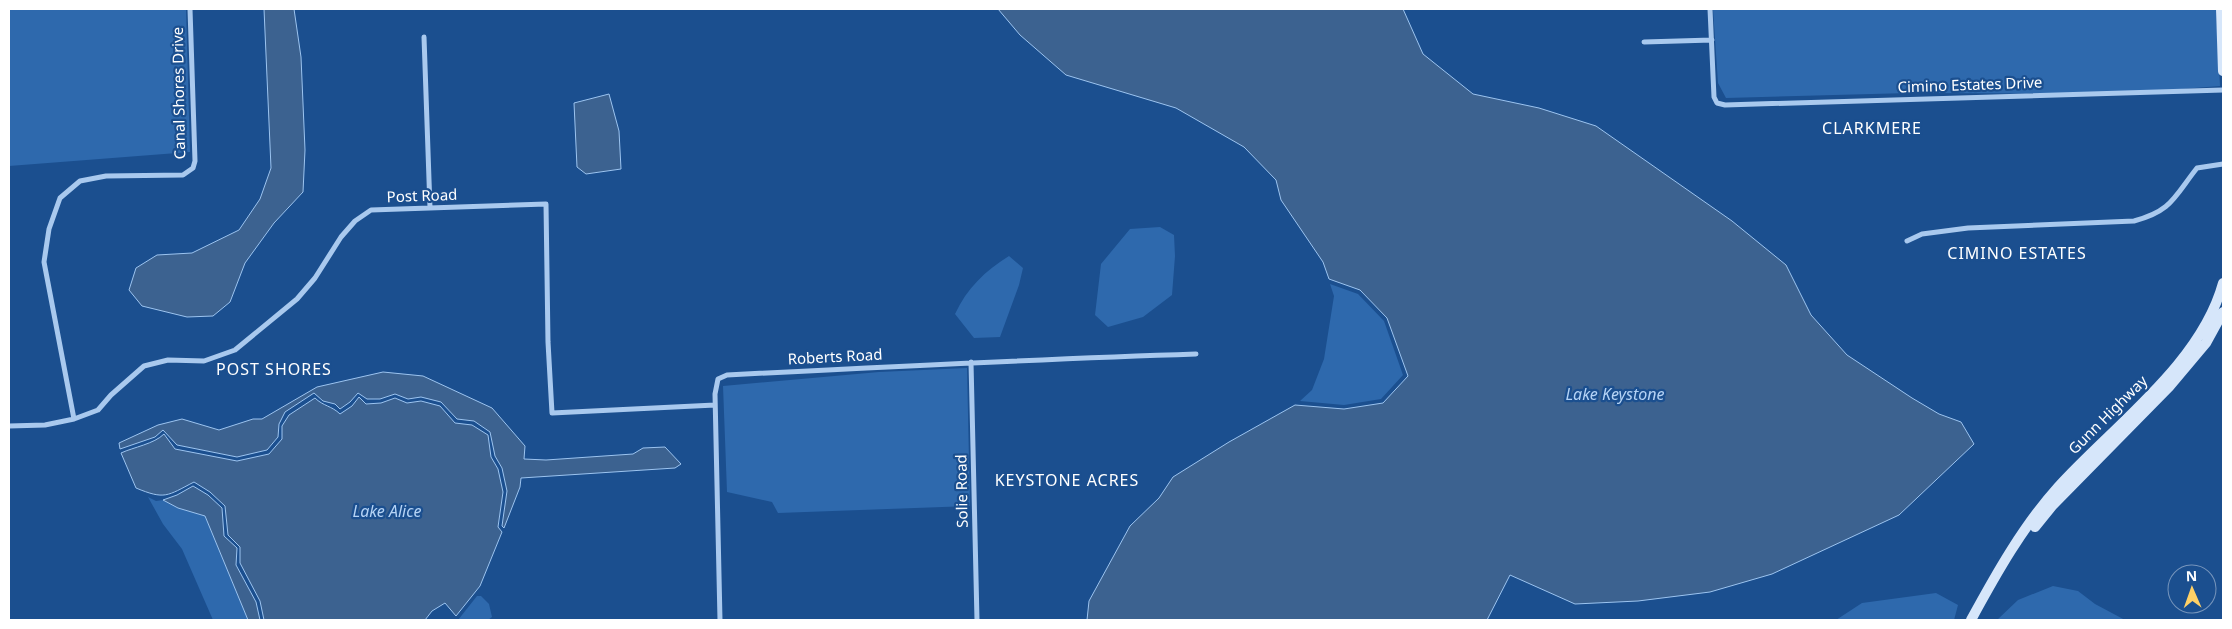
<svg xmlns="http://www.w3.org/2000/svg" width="2232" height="629" font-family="'Noto Sans',sans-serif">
<rect width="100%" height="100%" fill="#1b4f8f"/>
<path fill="#2e69ad" d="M9 9H186L190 152 9 166Z
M1713 9H2216L2220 86 2118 94 1909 93 1726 98 1718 83Z
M1160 227 1174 235 1175 256 1172 295 1143 317 1108 327 1095 315 1101 264 1130 229Z
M1009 256 1023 268 1019 285 1000 337 974 338 955 314C967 288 985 271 1009 256Z
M1330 284 1358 294 1384 321 1403 375 1381 399 1344 405 1300 401 1312 390 1324 359 1334 296Z
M967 368 970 506 778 513 772 502 727 492 723 386 879 372Z
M148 497 156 501 163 500 178 508 205 516 248 620H213L182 549 163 524Z
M2053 586 2078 591 2095 604 2125 620H1997L2018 600Z
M1936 593 1958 605 1954 620H1836L1862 603Z
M477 596H481L489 604 492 617 488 620H458Z"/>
<path fill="#3c6290" stroke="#9cc4f0" d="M264 9H294L301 57 305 150 303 192 274 223 245 263 230 302 213 316 187 317 142 306 129 290 136 268 157 255 192 253 239 230 260 199 271 168Z
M998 9H1403L1423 54 1473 94 1539 108 1596 126 1732 221 1786 265 1811 315 1847 355 1912 398 1939 414 1961 422 1974 444 1899 515 1772 574 1710 592 1638 601 1575 604 1510 575 1487 620H1087L1089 601 1130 526 1159 498 1173 477 1229 442 1295 405 1344 409 1383 403 1408 376 1387 318 1360 290 1329 279 1323 262 1281 200 1276 180 1244 147 1176 108 1066 75 1020 35Z
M609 94 619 131 621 169 586 174 577 167 574 103Z
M383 372 423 376 492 408 525 446 524 459 546 460 633 454 643 448 665 447 681 464 675 468 521 478 520 487 504 528 502 526 507 491 502 468 495 456 490 432 474 421 457 419 441 402 421 397 408 399 395 394 380 399H367L358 393 350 402 340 409 335 404 323 401 314 393 285 412 279 424 278 437 267 450 237 457 177 445 163 430 155 437 120 449 119 443 158 425 182 419 219 430 253 419H262L317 387Z
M359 397 366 404 381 403 395 398 407 403 421 401 440 406 455 423 472 425 488 435 491 457 498 469 503 492 498 527 502 532 480 586 456 616 445 603 432 611 425 620H264L260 601 240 563V547L228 535 225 506 210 492 194 482C167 496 165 500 136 488L121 453C134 447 154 444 164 434L175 449 237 461 269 454 282 439V426L289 415 315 398C323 406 332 406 340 414L352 406Z
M193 486 208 495 222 508 224 536 237 548 236 565 256 602 260 620H248L205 516 178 508 163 500 177 495Z"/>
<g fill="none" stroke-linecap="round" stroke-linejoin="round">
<path stroke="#a9c9ee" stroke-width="5" d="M1710 9 1714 97 1717 103 1725 105 2223 90
M424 37 430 208
M1644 42 1712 40
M1907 241 1922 234 1968 228 2134 221C2172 211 2174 197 2197 168L2223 164
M971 362 977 620
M74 419 44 262 49 229 60 198 80 181 106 176 183 175 193 168 195 161 190 9
M9 426 45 425 74 419 98 410 111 395 144 366 168 360 204 361 235 350 297 299 315 278 341 237 355 221 371 210 546 204 548 342 552 413 715 405
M720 620 715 394 718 379 727 375C883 367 1040 359 1196 354"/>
<path stroke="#d6e6fa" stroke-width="10" d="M2221 9 2223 71
M2035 527 2052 506 2169 387 2206 343 2223 312
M1971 620C1996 574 2023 526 2058 487 2113 426 2201 364 2223 283"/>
</g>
<g text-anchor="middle" stroke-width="4.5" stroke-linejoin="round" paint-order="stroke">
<g font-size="15" fill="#fff" stroke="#1b4f8f">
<text transform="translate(1970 85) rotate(-2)" y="5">Cimino Estates Drive</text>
<text transform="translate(179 93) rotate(-91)" y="5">Canal Shores Drive</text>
<text transform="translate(422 196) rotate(-2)" y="5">Post Road</text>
<text transform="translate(835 357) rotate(-3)" y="5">Roberts Road</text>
<text transform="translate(2108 415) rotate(-45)" y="5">Gunn Highway</text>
<text transform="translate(962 491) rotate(-91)" y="5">Solie Road</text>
</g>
<g font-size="16" letter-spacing="1" fill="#fff" stroke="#1b4f8f">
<text x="1872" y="134">CLARKMERE</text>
<text x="2017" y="259">CIMINO ESTATES</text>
<text x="274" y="375">POST SHORES</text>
<text x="1067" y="486">KEYSTONE ACRES</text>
</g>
<g font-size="16" font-style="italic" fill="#b5d3f5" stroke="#1b4f8f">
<text x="1615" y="400">Lake Keystone</text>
<text x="387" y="517">Lake Alice</text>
</g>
</g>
<rect width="2232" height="629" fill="none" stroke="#ffffff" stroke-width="20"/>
<g transform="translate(2192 589) rotate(358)"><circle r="24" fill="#1b4f8f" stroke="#7695bc"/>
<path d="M0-4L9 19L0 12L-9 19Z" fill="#ffd166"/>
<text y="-8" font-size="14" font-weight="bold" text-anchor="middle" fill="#ffffff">N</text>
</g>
</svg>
